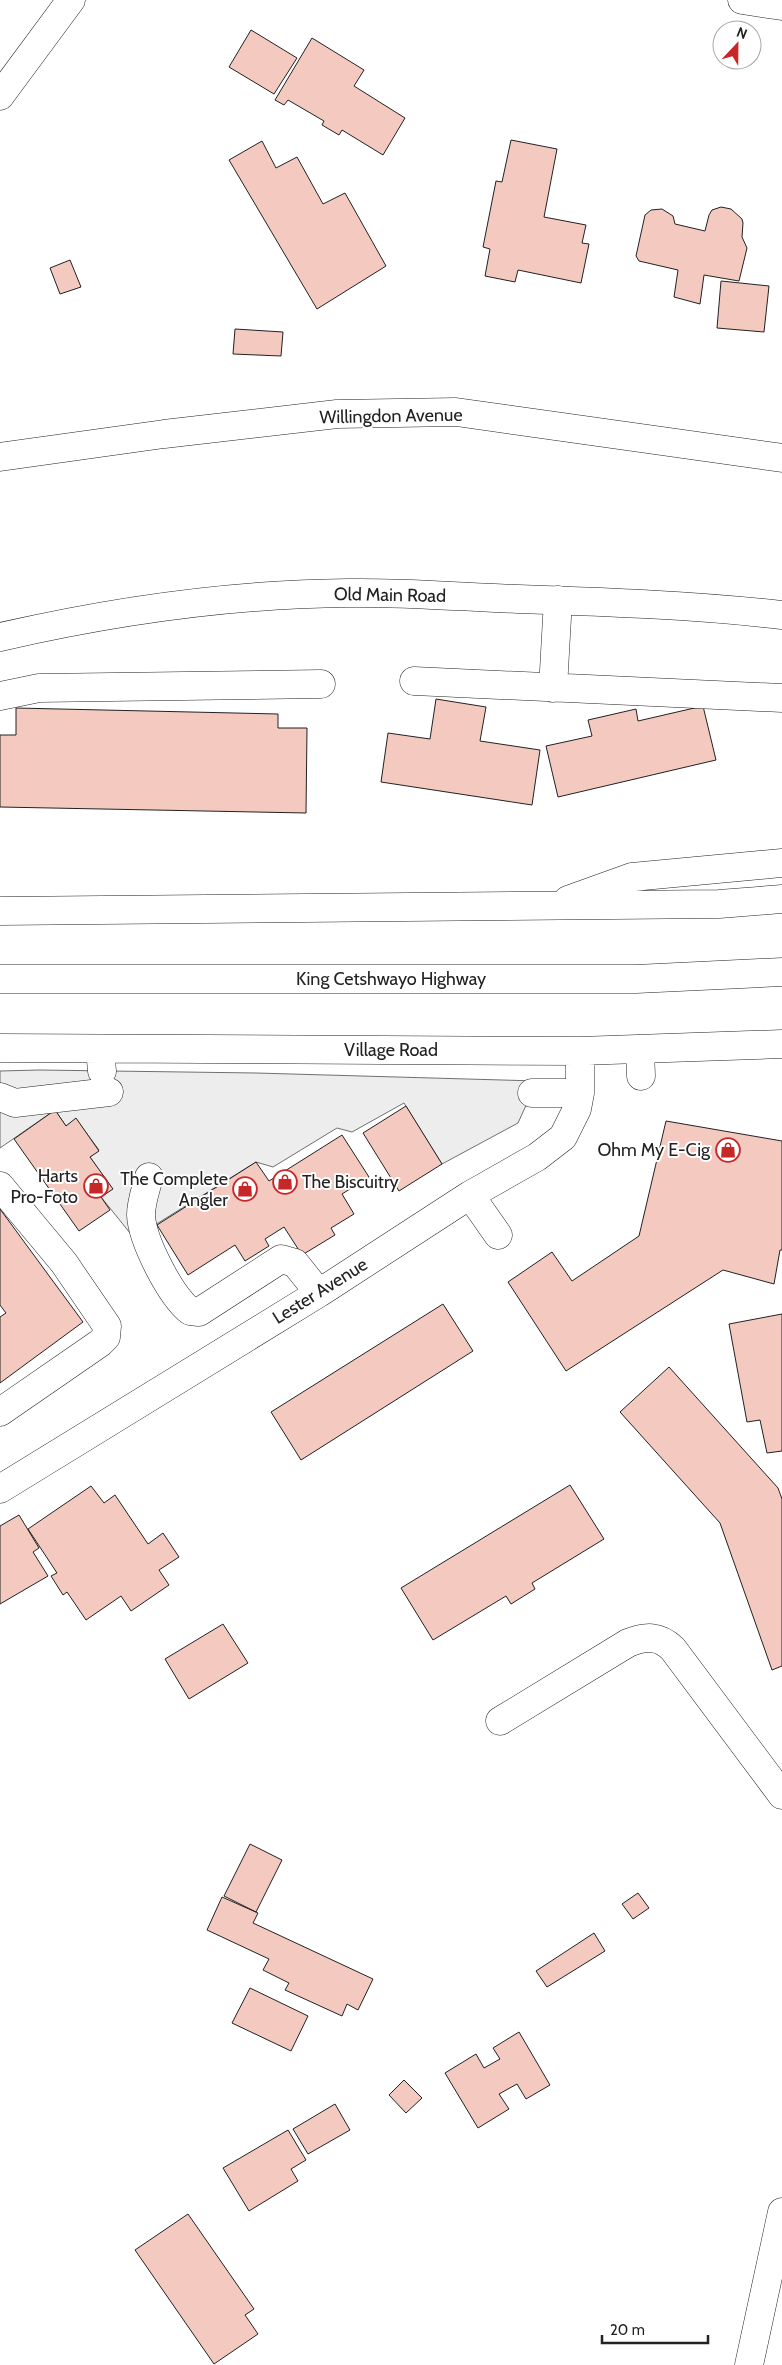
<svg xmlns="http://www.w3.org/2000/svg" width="782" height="2365" font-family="Cabin,sans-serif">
<rect width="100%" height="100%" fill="#fff"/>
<path fill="#ededed" stroke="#6f6f6f" d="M39 1070 256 1073 537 1081 518 1123 442 1164 404 1103 352 1132 337 1128 273 1167 256 1162 134 1238 101 1197 112 1189 90 1157 99 1150 76 1119 66 1126 55 1110 0 1148V1071Z"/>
<path fill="#f3c9c0" stroke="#222" d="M251 30 297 58 274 94 229 67Z
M312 38 364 70 354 86 405 118 383 155 342 130 339 135 322 125 324 121 288 100 284 105 275 100Z
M511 140 557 149 544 217 586 225 582 243 589 244 581 283 518 270 515 282 485 276 490 249 483 247 496 181 502 182Z
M262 141 276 168 297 157 323 204 345 193 386 266 317 309 229 160Z
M721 207 731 209 742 219 743 223 742 237 747 248 739 281 704 275 700 304 674 297 678 270 639 261 636 256 645 215 651 210 662 209 673 216 675 224 705 231 709 215 712 210Z
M70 260 81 287 60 294 50 268Z
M721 281 769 286 764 332 717 328Z
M235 329 283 332 281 356 233 354Z
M436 699 486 707 480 741 540 750 532 805 381 782 388 733 430 739Z
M703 706 716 760 558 797 546 746 592 736 588 720 636 709 638 721Z
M16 708 278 714V728H307L306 813 0 807V735H16Z
M406 1106 442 1164 399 1191 363 1133Z
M55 1110 66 1126 76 1118 99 1151 90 1157 113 1189 101 1197 110 1210 79 1231 14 1139Z
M666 1121 782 1141V1250H780L774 1284 723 1270 566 1371 508 1282 552 1252 572 1281 639 1236Z
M342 1135 369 1177 342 1194 354 1214 331 1228 335 1235 302 1255 284 1227 265 1239 269 1246 245 1261 235 1245 188 1275 157 1225 256 1162 269 1181Z
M0 1209 83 1322 0 1383V1317L6 1313 0 1305Z
M443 1304 473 1351 301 1460 271 1412Z
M782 1314V1451L767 1453 760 1420 747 1422 729 1324Z
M669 1367 778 1488 782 1499V1666L772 1670 720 1523 620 1412Z
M570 1485 604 1539 532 1583 535 1589 511 1604 506 1596 433 1640 401 1588Z
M91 1486 104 1503 115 1495 148 1544 163 1533 179 1557 159 1570 169 1585 131 1611 121 1596 86 1620 67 1592 63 1595 51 1576 57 1573 28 1529Z
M19 1515 39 1548 33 1552 48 1576 0 1604V1526Z
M223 1624 248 1663 189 1699 165 1659Z
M250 1844 282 1860 256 1912 224 1896Z
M638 1893 649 1908 633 1919 622 1904Z
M222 1897 258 1913 253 1923 373 1979 358 2010 347 2004 342 2016 285 1990 289 1983 263 1970 269 1959 207 1930Z
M594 1933 605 1951 547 1987 536 1971Z
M250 1988 308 2016 291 2051 232 2023Z
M519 2032 550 2085 526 2099 517 2084 499 2094 509 2109 478 2128 445 2073 476 2054 484 2068 500 2059 493 2048Z
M404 2080 422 2098 406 2113 389 2095Z
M335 2104 350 2130 308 2154 293 2129Z
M288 2130 306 2160 291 2169 298 2181 249 2211 223 2168Z
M188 2214 254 2309 245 2315 258 2334 214 2364 135 2250Z"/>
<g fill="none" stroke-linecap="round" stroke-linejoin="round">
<g stroke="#222" stroke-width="29">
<path id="minor" d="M742 0 782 6
M0 96 71 0
M0 457 164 434 337 414 456 412 782 458
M414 681 782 698
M553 688 558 600
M0 696 39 688 321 684
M0 1048 580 1051 782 1044
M100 1049 102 1071
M640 1050 641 1076
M532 1093H580
M0 1097 15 1103 109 1092
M149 1177C146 1189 141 1202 141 1215 142 1240 170 1295 190 1311L199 1312 281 1259 295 1263 319 1293
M0 1186 64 1263 107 1326 106 1337 100 1343 0 1412
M470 1195 498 1235
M0 1489 319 1293 470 1195 537 1157 563 1137 577 1109 580 1093V1051
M500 1721 628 1643C645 1636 659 1635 673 1649L782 1795
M749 2365 782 2212"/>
</g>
<g stroke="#222" stroke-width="29">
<path id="major" d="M0 637C113 611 232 594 348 593 405 592 462 597 518 599 606 602 694 605 782 615"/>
</g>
<g stroke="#222" stroke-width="29">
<path id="highway" d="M568 900 632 877 782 863
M0 911 719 904 782 899
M0 979H636L782 972"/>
</g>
<use href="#minor" stroke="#fff" stroke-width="28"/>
<use href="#major" stroke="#fff" stroke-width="28"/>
<use href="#highway" stroke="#fff" stroke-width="28"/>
</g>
<defs>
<g id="shop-ring" transform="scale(1.25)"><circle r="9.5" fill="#fff" stroke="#c62828" stroke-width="1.5"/><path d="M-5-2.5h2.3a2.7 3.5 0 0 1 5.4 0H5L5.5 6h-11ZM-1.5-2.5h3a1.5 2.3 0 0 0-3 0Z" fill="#c62828"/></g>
</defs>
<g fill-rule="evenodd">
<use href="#shop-ring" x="728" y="1150"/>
<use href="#shop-ring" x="285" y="1182"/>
<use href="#shop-ring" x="96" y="1186"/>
<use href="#shop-ring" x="245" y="1189"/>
</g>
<g text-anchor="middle" stroke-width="4" stroke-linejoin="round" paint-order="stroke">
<g font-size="18" fill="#222" stroke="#fff">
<text transform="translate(391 416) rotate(-1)" y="6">Willingdon Avenue</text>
<text transform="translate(390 595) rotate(1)" y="6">Old Main Road</text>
<text x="391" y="985">King Cetshwayo Highway</text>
<text x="391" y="1056">Village Road</text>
<text transform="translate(320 1291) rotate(-32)" y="6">Lester Avenue</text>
</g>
<g font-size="18" fill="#222" stroke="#fff" text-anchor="end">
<text x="710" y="1156">Ohm My E-Cig</text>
<text x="78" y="1182">Harts<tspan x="78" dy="21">Pro-Foto</tspan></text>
<text x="228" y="1185">The Complete<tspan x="228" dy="21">Angler</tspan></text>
<text x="302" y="1188" text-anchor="start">The Biscuitry</text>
</g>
</g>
<g transform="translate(737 45) rotate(22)"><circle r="24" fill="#ffffff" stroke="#a7a7a7"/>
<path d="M0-4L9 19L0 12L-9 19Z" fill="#c62828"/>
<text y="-8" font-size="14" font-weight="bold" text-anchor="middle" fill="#222222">N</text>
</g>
<path d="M602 2335v8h106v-8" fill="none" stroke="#222222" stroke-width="2.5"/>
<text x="610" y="2335" font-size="15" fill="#222222" stroke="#ffffff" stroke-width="4" paint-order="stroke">20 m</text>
</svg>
